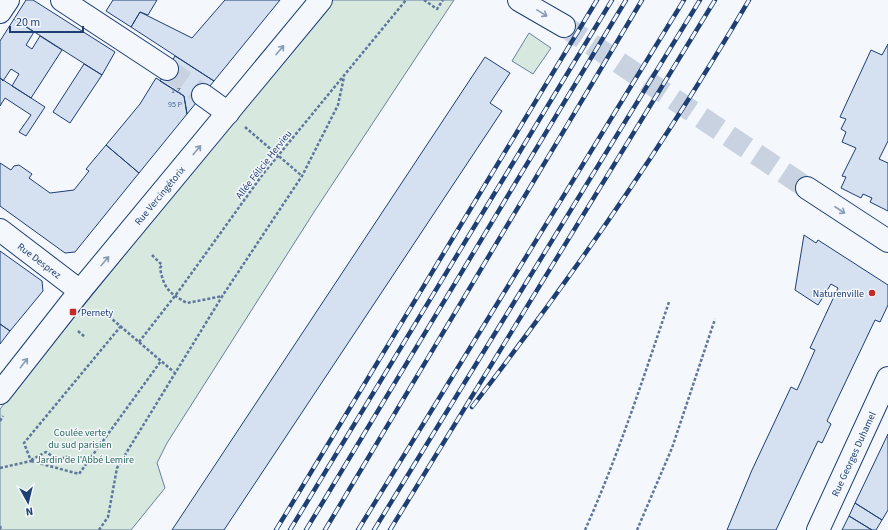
<svg xmlns="http://www.w3.org/2000/svg" width="888" height="530" font-family="'Source Sans 3',sans-serif">
<rect width="100%" height="100%" fill="#f4f7fb"/>
<path fill="#d7e8df" stroke="#687fa3" d="M331 0H454L314 212 167 443 157 463 165 488 131 530H0V409Z
M529 33 551 48 533 74 512 61Z"/>
<path fill="#d5e0f0" stroke="#1d3f73" d="M26 0H33L115 52 102 75 14 19Z
M113 0H157L148 15 140 12 131 27 106 11Z
M225 0H280L214 81 131 27 140 12 192 38Z
M14 19 34 32 26 45 32 49 40 36 62 50 31 98 12 86 19 74 11 69 3 81 0 78V41Z
M888 44V141L879 159 888 163V211L870 202 872 198 863 194 861 198 841 188 846 177 842 176 856 148 842 142 846 132 841 129 846 119 840 117 871 50 882 55Z
M175 56 214 81 187 114 184 96 160 81Z
M485 57 510 73 490 103 502 111 224 530H172Z
M84 64 102 75 70 123 53 112Z
M0 78 45 107 26 136 19 132 31 115 5 98 0 106Z
M156 78 184 96 187 114 139 173 106 145 140 104Z
M106 145 139 173 75 252 65 253 0 206V163L11 170 14 166 19 165 32 174 29 178 50 193 74 190 89 171 86 169Z
M804 235 816 243 818 240 888 285V305L880 322 875 320 827 421 831 424 822 443 818 441 776 530H727L752 470 791 387 797 390 815 350 810 348 838 288 831 284 818 305 795 290Z
M0 251 42 281 43 291 10 331 0 324Z
M0 324 10 331 0 344Z
M888 434V510L882 520 855 503Z
M855 503 882 520 876 530H872L849 516Z
M849 516 872 530H842Z"/>
<g fill="none" stroke-linecap="round" stroke-linejoin="round">
<path stroke="#c9d2e0" stroke-width="22" stroke-dasharray="22 11" stroke-linecap="butt" d="M564 26 807 188
M167 69 203 95"/>
<g stroke="#1d3f73" stroke-width="24">
<g id="street">
<path d="M62 0 167 69"/>
<path d="M519 0 564 26"/>
<path d="M0 12 8 0"/>
<path d="M203 95 228 113"/>
<path d="M807 188 888 241"/>
<path id="s1" d="M0 230 80 291"/>
<path id="s2" d="M818 530 888 378"/>
</g>
</g>
<g stroke="#1d3f73" stroke-width="24">
<g id="secondary">
<path id="s3" d="M0 393 80 291 321 0"/>
</g>
</g>
<path stroke="#5e769c" stroke-width="2.5" stroke-dasharray="3 2" stroke-linecap="butt" d="M424 0 437 9 443 0
M245 127 302 176
M152 255 162 265 160 268C164 289 169 293 187 303L223 296
M105 313 174 372
M78 331 85 337
M139 342 178 292 263 174 406 0
M0 421 3 416
M31 460 46 452 58 460 69 456
M31 461 79 474 161 361
M0 468 31 461 24 443 121 326
M0 526 1 530
M99 530 108 517 117 468 223 295 302 176 338 105 344 77
M585 530C618 456 643 379 669 302
M637 530 672 448 715 319"/>
<use href="#street" stroke="#f4f7fb" stroke-width="22"/>
<use href="#secondary" stroke="#f4f7fb" stroke-width="22"/>
<g stroke="#1d3f73" stroke-width="4.5">
<path id="rail" d="M472 407C572 277 666 142 749 0
M276 530 597 0
M290 530 612 0
M306 530 626 0
M325 530 642 0
M358 530 684 0
M374 530 700 0
M390 530 715 0"/>
</g>
<use href="#rail" stroke="#f4f7fb" stroke-width="3" stroke-dasharray="9" stroke-linecap="butt"/>
</g>
<defs><path id="oneway-shaft" d="M-6 0H5M1.5-3L5.5 0L1.5 3" fill="none" stroke-width="1.6" stroke-linecap="round" stroke-linejoin="round"/></defs>
<g stroke="#889bb7">
<use href="#oneway-shaft" transform="translate(542 13) rotate(31)"/>
<use href="#oneway-shaft" transform="translate(280 50) rotate(-50)"/>
<use href="#oneway-shaft" transform="translate(197 150) rotate(-50)"/>
<use href="#oneway-shaft" transform="translate(840 210) rotate(33)"/>
<use href="#oneway-shaft" transform="translate(105 261) rotate(-50)"/>
<use href="#oneway-shaft" transform="translate(24 363) rotate(-52)"/>
</g>
<g fill="#c62828" stroke="#f4f7fb" stroke-width="1.5">
<circle cx="872" cy="293" r="4"/>
<rect x="69" y="308" width="8" height="8" rx="2"/>
</g>
<g text-anchor="middle" stroke-width="3" stroke-linejoin="round" paint-order="stroke">
<g font-size="8" fill="#4b6792">
<text x="176" y="93">1 Z</text>
<text x="175" y="107">95 P</text>
</g>
<g font-size="10" fill="#1d3f73" stroke="#f4f7fb">
<text transform="translate(263 164) rotate(-52)" y="4">Allée Félicie Hervieu</text>
<text dy="4" stroke="none"><textPath href="#s3" startOffset="254">Rue Vercingétorix</textPath></text>
<text dy="4" stroke="none"><textPath href="#s1" startOffset="50">Rue Desprez</textPath></text>
<text dy="4" stroke="none"><textPath href="#s2" startOffset="84">Rue Georges Duhamel</textPath></text>
</g>
<g font-size="10" fill="#1d3f73" stroke="#f4f7fb" text-anchor="end">
<text x="864" y="297">Naturenville</text>
<text x="81" y="316" text-anchor="start">Pernety</text>
</g>
<g font-size="10" fill="#2c6c60" stroke="#f4f7fb">
<text x="80" y="436">Coulée verte<tspan x="80" dy="12">du sud parisien</tspan></text>
<text x="85" y="463">Jardin de l'Abbé Lemire</text>
</g>
</g>
<g transform="translate(28 502) rotate(172)" stroke="#f4f7fb" stroke-width="3" paint-order="stroke">
<path d="M0-3L7 15L0 10L-7 15Z" fill="#1d3f73"/>
<text y="-6" font-size="11" font-weight="bold" text-anchor="middle" fill="#1d3f73">N</text>
</g>
<path d="M10 26v6h73v-6" fill="none" stroke="#1d3f73" stroke-width="2"/>
<text x="16" y="26" font-size="12" fill="#1d3f73" stroke="#f4f7fb" stroke-width="3" paint-order="stroke">20 m</text>
</svg>
